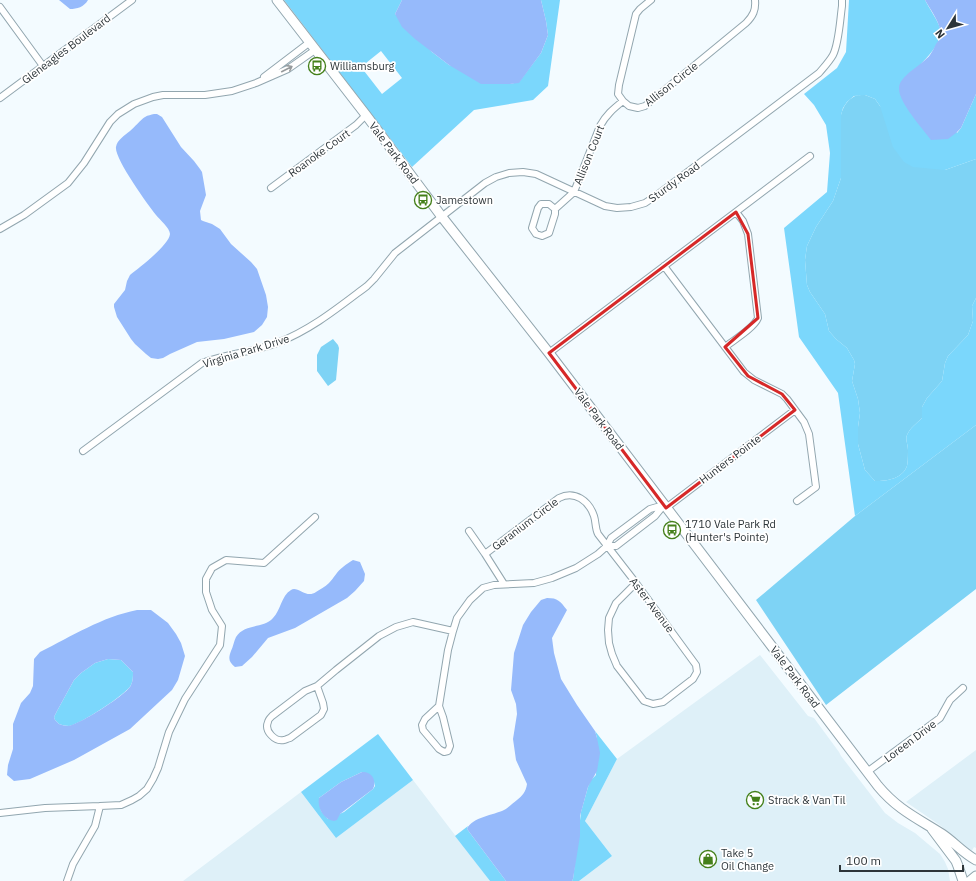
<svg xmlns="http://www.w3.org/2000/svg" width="976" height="881" font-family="'IBM Plex Sans',sans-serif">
<rect width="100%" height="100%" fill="#f3fbff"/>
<path fill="#def0f8" d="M760 655 808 716 814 718 839 752 841 756 885 813 898 823 915 833 940 854 945 862 948 869 950 881H579L612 856 585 821 617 759Z
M976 750V848L974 847 971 852 941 826 906 802Z
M413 780 490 881H183L301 792 336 838Z"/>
<path fill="#7ed3f5" d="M865 95 875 99 880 106 945 170 976 159V298L972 306 973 321 968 335 948 356 945 363 942 381 927 398 922 407V418C917 423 910 428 907 435 905 439 908 445 908 450 908 454 908 462 907 466 902 479 887 481 875 481L865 470 858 444V427L860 413 858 399 852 381 855 364 854 360 847 348 836 339 829 331 825 314 810 292 807 285 805 260 807 246 816 227 833 201 841 178V115C843 107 847 100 855 96 857 95 862 95 865 95Z
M333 339 338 345 339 348 336 380 328 386 317 371V355L321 347Z
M976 425V589L826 705 756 600 855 516Z"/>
<path fill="#7bd7fc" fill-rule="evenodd" d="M284 0H402L395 14 432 52 449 65 510 84 519 82 541 53 548 35 546 21 541 0H560L548 86 533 100 474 110 412 167ZM381 51 402 78 382 94 361 67Z
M849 0H925C929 8 939 22 941 31 942 42 927 58 920 65L957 133 961 128 976 94V159L945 170 913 167 904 162 893 147 880 106 875 99 865 95 854 96 847 102 843 108 841 115V178L833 201 816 227 807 246 805 260 807 285 810 292 825 314 829 331 836 339 847 348 854 360 855 364 852 381 858 399 860 413 858 427V444L865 470 875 481C887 481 902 479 907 466 908 462 908 454 908 450 908 445 905 439 907 435 910 428 917 423 922 418V407L927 398 942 381 945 363 948 356 968 335 973 321 972 306 976 298V425L855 516 838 393 799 337 784 228 827 192 830 153 826 125 814 105 804 94 837 68 846 52Z
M108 659 121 660 133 672C133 676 133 681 131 685 127 694 79 725 69 726 66 726 62 725 59 724L55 720 54 717 57 711 74 680 81 673 95 663Z
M595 731 617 759 585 821 612 856 579 881H572L573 879 581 812 588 787 591 780 596 775 597 738Z
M378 734 413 780 336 838 301 792ZM362 772 374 782 375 786 373 789 344 812 328 819 321 811 319 798 341 782Z
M468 826 467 829 506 881H490L455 836Z"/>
<path fill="#96bafb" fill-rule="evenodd" d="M59 0H88C84 7 77 9 70 9Z
M402 0H541L546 21 548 35 541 53 519 83 510 84H481L449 65 415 39 402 27 395 14Z
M925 0H976V94L961 128 956 133 948 139 931 140C923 129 898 102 899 88 899 76 922 65 930 55 932 52 934 48 936 44 939 40 942 36 940 30 939 21 930 9 925 0Z
M154 114H157L162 117 181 147 194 161 200 169 202 172 206 195 200 211 201 220 203 221 212 224 220 229 231 244 251 262 257 269 266 295 268 307 267 317 262 325 254 332 224 339 197 342 170 354 163 358 158 359 151 358 146 354 135 344 131 339 117 317 114 307V304L125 290 127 281 130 275C139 268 169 245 170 234 170 228 159 219 156 215 148 205 114 158 116 147 117 140 125 135 130 131 135 127 140 120 145 117 148 115 151 115 154 114Z
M353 560 360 562 365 574 364 581 355 591 347 598 295 628 268 638 252 657 242 666 235 667C229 662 228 659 231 651 233 647 234 641 236 637 245 623 263 629 273 618 281 610 281 596 291 590 297 585 306 599 316 592 320 589 325 587 329 583 334 578 337 571 343 567 346 564 350 562 353 560Z
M547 598C558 598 560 601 567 610L552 638 554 653 561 679 577 705 595 731 597 738 600 753 597 771 588 787 580 816V836L573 879 572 881H506L467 829C472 817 494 815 504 810 508 808 513 803 517 800 522 796 526 792 527 784L516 760 513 739 517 714 516 704 511 690 514 653 523 625 531 612 541 600Z
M137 610H151L168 623 176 634 181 643 185 656 178 680 172 690 130 729 74 760 30 779 14 781 7 775 8 765 13 749V724L21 703 30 693 33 686 34 659 40 652C72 636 102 617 137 610ZM108 659 121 660 133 672C133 676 133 681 131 685 128 694 79 725 68 726 66 726 62 725 59 724L55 720 54 717 57 711 74 680 81 673 95 663Z
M362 772C372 771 377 781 373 789L340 814 337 820 334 821C324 820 317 808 319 798L341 782Z"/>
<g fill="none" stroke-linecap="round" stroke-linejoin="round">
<g stroke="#92a6af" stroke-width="8">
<path id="minor" d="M651 0 640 9 636 14 619 85 618 94 623 101 629 106 638 108 645 106 746 23C753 16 756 10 755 0
M0 7 43 66
M264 77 310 42
M0 98 132 0
M271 188 356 125 366 115
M555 209 549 204H541L538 208 532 228 536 234 542 236 549 233 555 214V209L574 192 600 126C606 115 613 109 623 101
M0 229 24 215 68 183 84 163 110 122 118 114 134 104 153 97 163 95H205L232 91 256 83 288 69 315 50
M664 266 744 372 754 380 782 394 787 399 804 422 809 434 816 487 797 501
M725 347C734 340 754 328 758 318L748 234 743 221 736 212
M549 353 810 156
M83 451 202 363C226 354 253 352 277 343 311 330 339 307 367 286L374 279 395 253 485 183 496 177 509 173 523 172 536 174 605 206 617 208 631 207 645 203 657 195 819 73C824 67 829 62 833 55 839 43 840 20 842 6V0
M664 505 655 516 616 546H607L611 538 650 509Z
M666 508 795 410
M469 531 485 554 504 584
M485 554 559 498C575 490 589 501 594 516 596 522 595 528 598 534L636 583 696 665 697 672 693 679 663 702 653 704 644 701 617 666 612 654 609 643 608 630 609 618 616 603 636 583
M317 686 305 691 272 716C270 718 268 720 268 722 264 731 275 742 284 740 285 740 289 738 290 738L321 715 324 709 323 703 317 686 336 670 379 636 396 627 413 622 453 631
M439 706 443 717 450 746 448 751 444 752 439 749 423 730 422 725 425 719 439 706 448 650 453 631 457 618 470 600 483 588 494 585 534 583 552 578 576 568 598 554 607 546
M867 772 940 718 950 700 963 688
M0 813 45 808 100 806
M67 881 73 864 95 826 100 806 121 805 132 800 139 796 147 789 153 779 158 768 169 732 185 699 220 645 222 626 212 610 206 592V579L212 568 226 560 264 563 315 517"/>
</g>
<g stroke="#92a6af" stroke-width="11">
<path id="secondary" d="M277 0 366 115 442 217 549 353 878 786C898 810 917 818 942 834 954 842 963 853 976 860
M932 829 956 861 958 866 963 881
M970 881 976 876"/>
</g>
<use href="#minor" stroke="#fff" stroke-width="6"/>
<use href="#secondary" stroke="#fff" stroke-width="9"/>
</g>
<defs><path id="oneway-shaft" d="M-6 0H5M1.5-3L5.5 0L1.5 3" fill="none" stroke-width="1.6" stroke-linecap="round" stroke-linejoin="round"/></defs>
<use stroke="#969a9c" href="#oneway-shaft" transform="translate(287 69) rotate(-27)"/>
<path fill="none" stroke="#d62828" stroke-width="3" stroke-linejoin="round" d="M736 212 748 234 758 318 725 347 748 376 782 394 795 410 666 508 549 353Z"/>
<defs>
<g id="bus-ring" transform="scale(0.9)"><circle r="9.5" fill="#fff" stroke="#45801b" stroke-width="1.5"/><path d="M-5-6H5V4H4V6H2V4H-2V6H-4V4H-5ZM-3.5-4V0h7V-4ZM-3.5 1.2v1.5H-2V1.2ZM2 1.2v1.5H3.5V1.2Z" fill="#45801b"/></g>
<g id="supermarket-ring" transform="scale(0.9)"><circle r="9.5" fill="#fff" stroke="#45801b" stroke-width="1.5"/><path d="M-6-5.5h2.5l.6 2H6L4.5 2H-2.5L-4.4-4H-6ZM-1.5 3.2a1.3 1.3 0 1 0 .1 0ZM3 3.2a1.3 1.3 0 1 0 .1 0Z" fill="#45801b"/></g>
<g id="shop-ring" transform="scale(0.9)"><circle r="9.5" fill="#fff" stroke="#45801b" stroke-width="1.5"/><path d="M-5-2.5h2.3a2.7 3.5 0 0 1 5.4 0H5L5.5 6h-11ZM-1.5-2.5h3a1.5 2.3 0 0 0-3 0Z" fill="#45801b"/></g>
</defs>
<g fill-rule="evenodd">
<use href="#bus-ring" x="317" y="66"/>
<use href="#bus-ring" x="423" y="200"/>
<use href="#bus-ring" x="672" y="530"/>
<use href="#supermarket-ring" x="755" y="800"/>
<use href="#shop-ring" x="708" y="859"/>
</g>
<g text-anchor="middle" stroke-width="3.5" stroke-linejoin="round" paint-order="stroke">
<g font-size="11" fill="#2d3539" stroke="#fff">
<text transform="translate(66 49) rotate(-37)" y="4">Gleneagles Boulevard</text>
<text transform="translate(671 84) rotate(-38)" y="4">Allison Circle</text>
<text transform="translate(319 153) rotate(-36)" y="4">Roanoke Court</text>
<text transform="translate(394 153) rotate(53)" y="4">Vale Park Road</text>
<text transform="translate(589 155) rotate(-68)" y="4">Allison Court</text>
<text transform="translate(674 182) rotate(-36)" y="4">Sturdy Road</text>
<text transform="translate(246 351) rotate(-17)" y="4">Virginia Park Drive</text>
<text transform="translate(599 419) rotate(53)" y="4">Vale Park Road</text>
<text transform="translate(730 459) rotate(-37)" y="4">Hunters Pointe</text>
<text transform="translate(525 524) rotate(-37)" y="4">Geranium Circle</text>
<text transform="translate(652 605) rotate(53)" y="4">Aster Avenue</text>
<text transform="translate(795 677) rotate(53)" y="4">Vale Park Road</text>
<text transform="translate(910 741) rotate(-37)" y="4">Loreen Drive</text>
</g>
<g font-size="11" fill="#2d3539" stroke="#fff" text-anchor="start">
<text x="330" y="70">Williamsburg</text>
<text x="436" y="204">Jamestown</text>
<text x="685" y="528">1710 Vale Park Rd<tspan x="685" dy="13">(Hunter's Pointe)</tspan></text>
<text x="768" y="804">Strack &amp; Van Til</text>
<text x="721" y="857">Take 5<tspan x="721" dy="13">Oil Change</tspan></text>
</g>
</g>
<g transform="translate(948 28) rotate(233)" stroke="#ffffff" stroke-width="3" paint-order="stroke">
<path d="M0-3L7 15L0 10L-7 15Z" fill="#2d3539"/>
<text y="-6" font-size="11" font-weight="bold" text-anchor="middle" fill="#2d3539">N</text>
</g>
<path d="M840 865v6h123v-6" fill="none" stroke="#2d3539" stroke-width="2"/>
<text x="846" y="865" font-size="12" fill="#2d3539" stroke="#ffffff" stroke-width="3" paint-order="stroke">100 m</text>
</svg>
